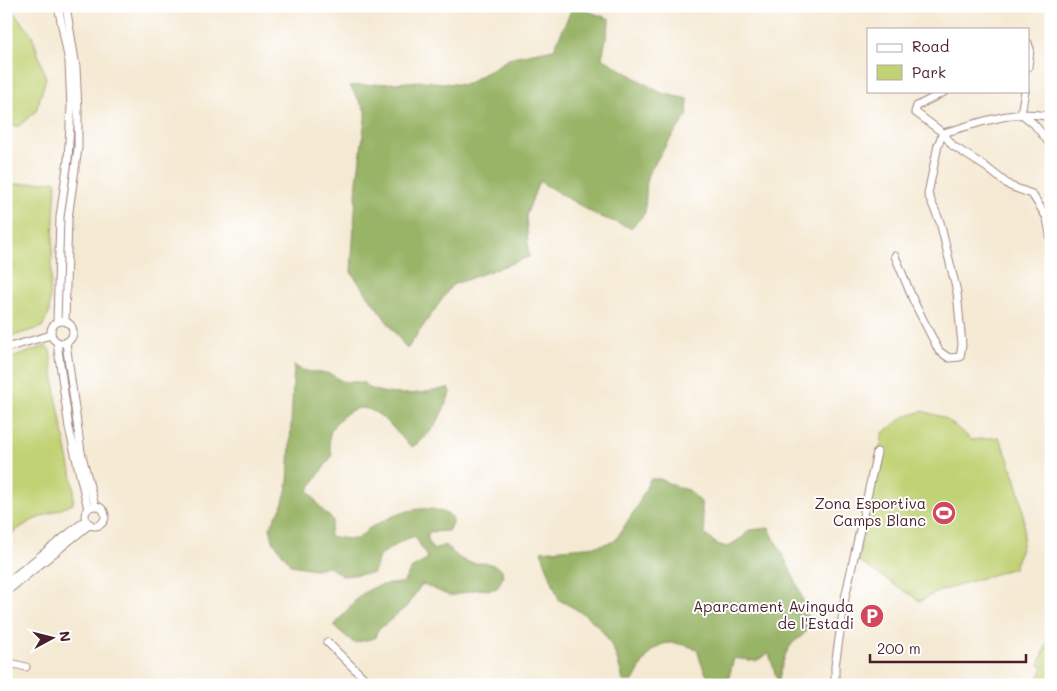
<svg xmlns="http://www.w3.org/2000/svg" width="1057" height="691" font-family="Mali,sans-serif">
<rect width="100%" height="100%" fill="#fff"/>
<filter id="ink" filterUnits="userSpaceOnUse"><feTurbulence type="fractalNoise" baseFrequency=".02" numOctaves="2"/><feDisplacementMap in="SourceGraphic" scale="10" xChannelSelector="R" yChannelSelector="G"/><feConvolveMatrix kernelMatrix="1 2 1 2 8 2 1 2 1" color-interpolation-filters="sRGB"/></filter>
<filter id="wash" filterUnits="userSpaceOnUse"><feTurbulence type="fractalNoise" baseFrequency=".0096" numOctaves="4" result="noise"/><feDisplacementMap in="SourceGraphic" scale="20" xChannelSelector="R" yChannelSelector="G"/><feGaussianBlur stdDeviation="1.12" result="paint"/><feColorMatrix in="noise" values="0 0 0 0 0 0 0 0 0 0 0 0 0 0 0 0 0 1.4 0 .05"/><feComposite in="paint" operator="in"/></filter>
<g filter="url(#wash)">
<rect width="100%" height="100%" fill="#f4e9d2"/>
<path fill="#c1d274" stroke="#867850" d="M6 7 13 11 32 35 46 78 36 111 19 126H6Z
M56 181 49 314 42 327 6 338V185Z
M46 346 50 350 56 396 74 488 73 504 31 521 6 537V360Z
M923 411 945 418 972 440 999 437C1012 466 1028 506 1023 539 1022 548 1017 559 1014 568L940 591 920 601 858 561 883 433 904 417Z
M1047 643 1051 644V685L1037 681 1043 667 1039 665Z"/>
<path fill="#98b466" stroke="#716a48" d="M573 6 610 19 602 58 661 93 688 99 687 116 668 142 647 176 645 213 631 228 596 215 539 181 526 216 529 257 452 285 407 349 351 272 357 182 366 112 350 86 423 81 465 85 512 57 554 49Z
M294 365C306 375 317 370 330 374 334 375 337 379 340 380 348 384 356 380 363 383 366 384 369 388 372 389 395 398 425 393 448 388L451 391C441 416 435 433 412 447 390 429 371 390 341 418 327 430 328 439 332 456L308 490 323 511 333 520 329 536C334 537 352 540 356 539 360 538 365 532 368 529 395 514 424 499 452 517L453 521 448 531 428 532V540L433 550 445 545C452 551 458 559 468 562 483 566 484 558 502 570L503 577 497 588 489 590 478 589 450 596 422 584 406 607 377 631 375 638 354 643 334 626C359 597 362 584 403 583L411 569 428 559 415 536 403 540 379 556 374 573 342 576 328 566 315 569 291 565 273 541 270 527 282 506 288 484Z
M650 479H660L677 487 689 490 701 502 705 535 717 544 727 547 743 537 749 530 769 528C779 550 812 604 807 627 805 637 798 637 792 644 783 654 781 671 778 683L769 653 756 661 734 658 727 685C706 685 702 666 697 649 657 634 651 648 633 681H623C613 636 599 620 559 600L541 551 597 546 615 541 638 505Z"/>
</g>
<g filter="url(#ink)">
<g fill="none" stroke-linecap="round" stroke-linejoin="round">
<g stroke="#9f847e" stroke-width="9">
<path id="minor" d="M1028 43 1030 49 1028 67
M946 91 917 106 915 112 943 133 953 146 986 167 1010 186 1032 194 1047 218 1051 240
M1021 114 1025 91
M1022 114 1034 124 1051 145
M943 133C973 125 1022 106 1051 118
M895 256 914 302 939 351 949 358 960 357 962 345 957 292 940 222 928 194 938 145 943 133
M51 332a11 11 0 1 1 22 0a11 11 0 1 1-22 0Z
M65 321 68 218 78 148V110L76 67 66 6
M57 322 60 217 68 160 71 107 69 62 58 6
M57 342 69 428 88 509
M66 343 81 452 95 506
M6 348 51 335
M85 516a10 10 0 1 1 20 0a10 10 0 1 1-20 0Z
M6 583 86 520
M6 592 90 524
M327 642 371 685
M6 662 26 667
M835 685V666L845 598 877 452"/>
</g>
<use href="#minor" stroke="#fff" stroke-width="7"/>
</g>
</g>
<defs>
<g id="stadium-disc" transform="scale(1.25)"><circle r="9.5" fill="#d1495b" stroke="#fff"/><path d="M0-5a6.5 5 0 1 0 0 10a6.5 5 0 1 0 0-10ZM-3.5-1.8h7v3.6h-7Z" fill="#fff"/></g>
<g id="parking-disc" transform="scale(1.25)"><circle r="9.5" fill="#d1495b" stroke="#fff"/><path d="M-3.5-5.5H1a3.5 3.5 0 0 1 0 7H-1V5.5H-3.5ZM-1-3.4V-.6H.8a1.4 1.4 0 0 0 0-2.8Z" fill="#fff"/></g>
</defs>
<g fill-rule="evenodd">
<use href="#stadium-disc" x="944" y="513"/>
<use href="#parking-disc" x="872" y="616"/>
</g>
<g text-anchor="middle" stroke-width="4" stroke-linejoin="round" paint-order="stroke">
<g font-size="15" fill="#4a1f2b" stroke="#fff" text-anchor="end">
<text x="926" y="509">Zona Esportiva<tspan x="926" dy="17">Camps Blanc</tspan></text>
<text x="854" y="612">Aparcament Avinguda<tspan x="854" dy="17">de l'Estadi</tspan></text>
</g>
</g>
<rect width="1057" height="691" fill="none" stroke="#fff" stroke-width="25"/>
<rect x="867" y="28" width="162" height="65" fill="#ffffff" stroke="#b7a5aa"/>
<rect x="877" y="44" width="25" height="8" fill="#ffffff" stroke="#b7a5aa"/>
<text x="912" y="52" font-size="15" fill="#4a1f2b">Road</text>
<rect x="877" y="65" width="25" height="15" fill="#c1d274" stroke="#b7a5aa"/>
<text x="912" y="78" font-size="15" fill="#4a1f2b">Park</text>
<g transform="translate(52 638) rotate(83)" stroke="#ffffff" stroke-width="4" paint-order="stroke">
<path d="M0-4L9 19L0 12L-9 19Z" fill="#4a1f2b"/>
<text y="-8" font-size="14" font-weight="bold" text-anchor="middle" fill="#4a1f2b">N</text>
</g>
<path d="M870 654v8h156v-8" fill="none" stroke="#4a1f2b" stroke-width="2.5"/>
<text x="877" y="654" font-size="15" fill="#4a1f2b" stroke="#ffffff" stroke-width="4" paint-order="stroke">200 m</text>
</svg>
